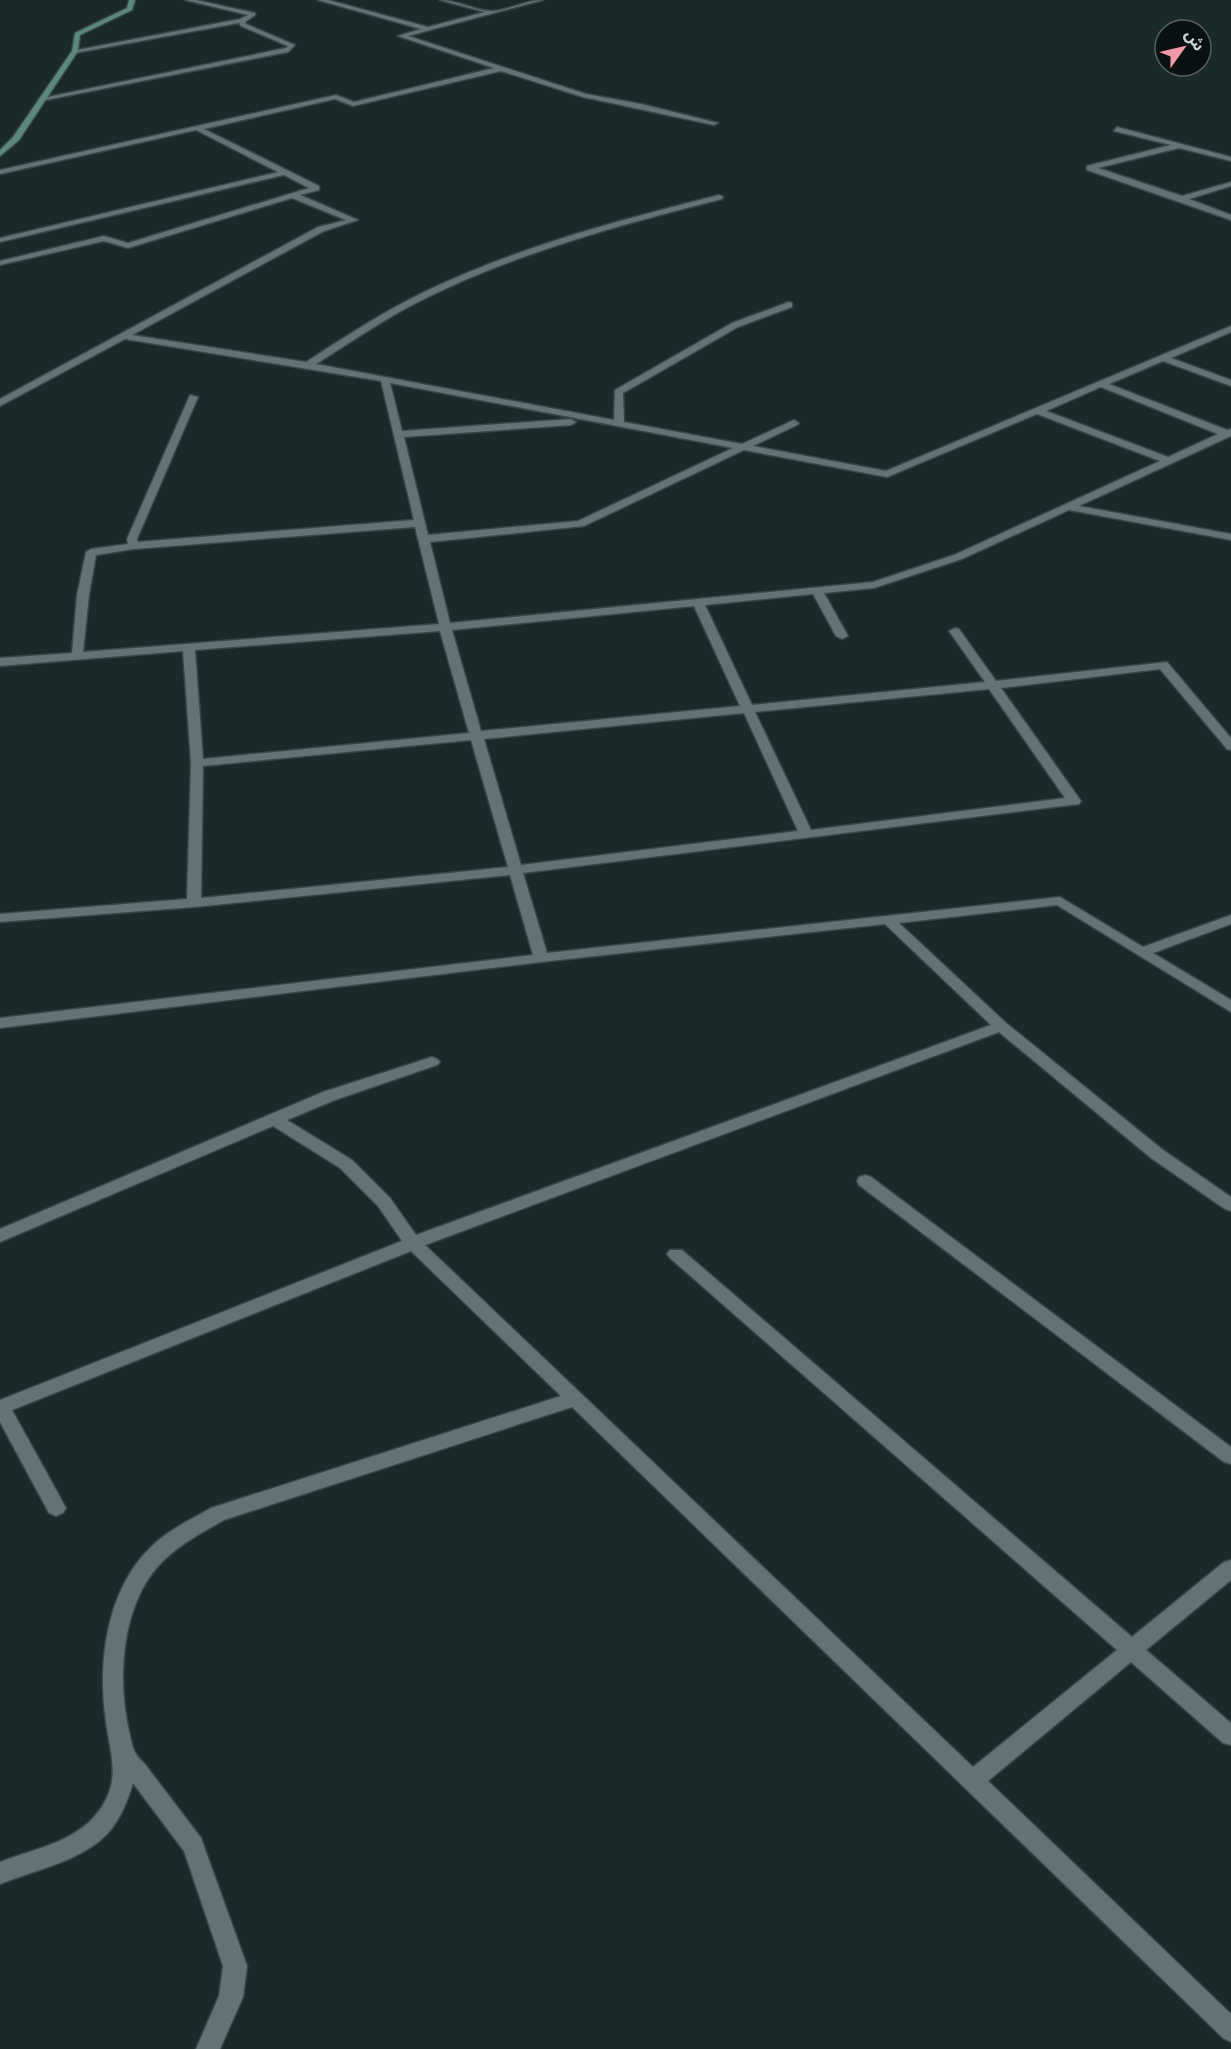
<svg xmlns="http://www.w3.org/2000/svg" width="1231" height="2049" font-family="'Fira Sans Condensed','Noto Sans Arabic',sans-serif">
<rect width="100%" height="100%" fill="#1a2a2b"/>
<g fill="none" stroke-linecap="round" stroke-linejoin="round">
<g stroke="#384546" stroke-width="3">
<path id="street" d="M185 0H196L255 13V15L245 22 246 24 295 45 288 52 41 101 38 99 286 48 288 46 241 26 239 23 75 53 72 51 240 19 248 15Z
M318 0H328L428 27 485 12 440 0C457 0 476 11 491 11 508 11 525 0 543 0L408 36 586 94 641 104 718 123 714 125 583 97 501 71 353 106 335 99 204 129 319 186V190L300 195 358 220 324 231 132 335 306 362C345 337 383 312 424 292 518 247 619 220 719 195L723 197 722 199C623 224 523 251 430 296 390 315 354 340 316 364L614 420 615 390 732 323 789 302 792 303V307L738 327 623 393 624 422 742 444 794 420 799 423 797 425 753 446 886 471 1231 326V332L1171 358 1231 380V386L1163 361 1109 384 1227 430 1231 429V436L1079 506 1231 534V540L1069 510 962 559 874 588 824 593 848 636 842 639 836 636 813 594 705 605 752 705 985 682 949 631 955 628 959 629 996 681 1167 662 1231 738V750L1227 749 1160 669 1001 688 1081 801 1079 804 523 873 547 953 1060 897 1143 947 1231 915V924L1153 953 1231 1000V1012L1057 905 899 923 1006 1023 1163 1150 1231 1197V1211L1225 1209 1151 1158 999 1032 425 1245 973 1767 1117 1650 670 1258 667 1254 670 1250H682L1132 1637 1224 1562 1231 1560V1580L1146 1650 1231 1723V1745L1223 1743 1131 1662 988 1781 1231 2014V2042L1223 2038 572 1407 224 1520C196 1536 168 1550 149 1578 121 1620 118 1683 129 1731 132 1745 133 1754 144 1763L201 1838 247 1966 243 1997 220 2049H196L219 1996 223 1966 184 1851 133 1783C128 1800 120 1820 108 1833 82 1861 35 1870 0 1884V1862C31 1850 71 1843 94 1817 125 1782 109 1754 105 1714 98 1658 108 1589 150 1548 168 1530 190 1520 211 1508L561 1396 411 1251 12 1410 66 1508 63 1513 56 1516 49 1513 0 1422V1400L402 1241 378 1206 340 1168 273 1126 0 1242V1229L323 1092 432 1057 437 1059 440 1062 437 1065 335 1100 287 1120 352 1160 390 1198 416 1235 991 1025 885 924 541 962 0 1028V1018L533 955 510 875 194 907 0 922V914L187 899 191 763 183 651 0 666V658L72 653 77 595 86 552 91 549 128 544 127 539 190 395 198 397 137 539 138 542 414 520 381 381 125 339 0 406V399L318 227 346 220 292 198 128 248 104 241 0 265V261L104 236 128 243 309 188 284 175 0 242V238L278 172 196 130 0 174V170L336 95 354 102 494 68 398 36 421 29ZM390 383 733 448 578 521 428 535 404 437 571 425 576 422 571 419 402 431ZM1101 387 1218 434 1168 457 1046 411ZM1037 414 1160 461 954 555 873 582 450 623 430 542 584 526 744 450 887 477ZM415 527 439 624 83 652 89 595 96 555 134 549ZM694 606 740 706 481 731 452 630ZM440 631 469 733 203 759 195 650ZM989 689 1065 798 811 830 755 712ZM744 713 798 831 521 865 484 739ZM471 740 508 867 201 898 203 766Z
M1117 127 1231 157V161L1179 148 1098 168 1182 196 1231 182V186L1189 199 1231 215V220L1087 170V166L1171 145 1114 131Z
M865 1175 871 1177 1231 1447V1464L1224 1462 859 1185 857 1181 859 1177Z"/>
</g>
<g stroke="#384546" stroke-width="3">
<path id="secondary" d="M129 0H135L132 10 80 35 78 51 19 140 0 156V150L13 137 72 51 75 33 127 8Z"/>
</g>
<use href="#street" fill="#627375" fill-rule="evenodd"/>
<use href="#secondary" fill="#5b877f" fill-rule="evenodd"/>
</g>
<g transform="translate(1183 48) rotate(56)"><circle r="28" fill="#0a1112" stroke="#575f60" stroke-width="1.5"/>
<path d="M0-4.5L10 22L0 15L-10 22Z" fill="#f39aa8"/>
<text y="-9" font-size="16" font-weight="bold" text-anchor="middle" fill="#cbd5d6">ش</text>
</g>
</svg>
